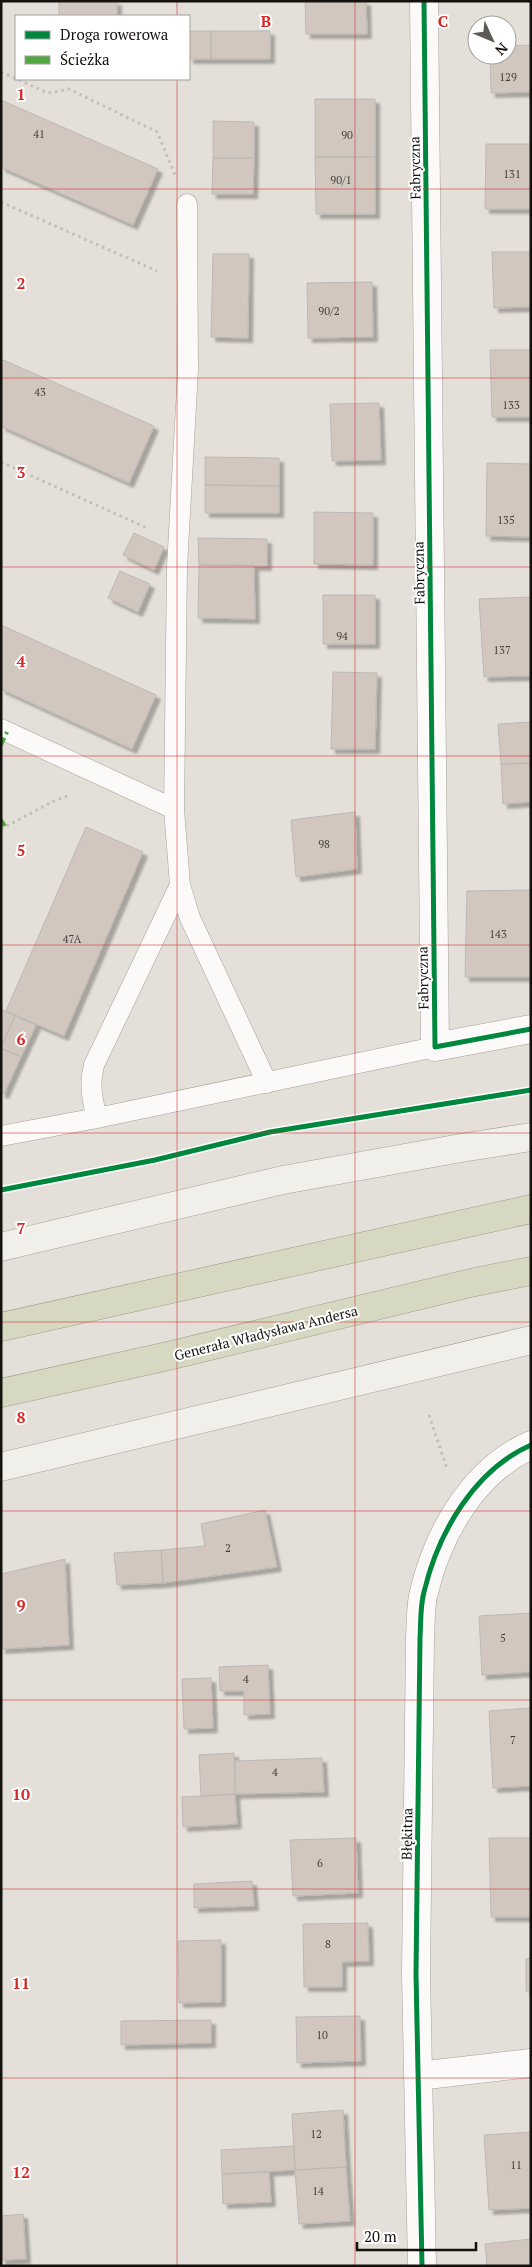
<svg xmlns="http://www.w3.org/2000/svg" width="532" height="2267" font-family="'PT Serif',serif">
<defs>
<filter id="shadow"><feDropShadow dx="4.5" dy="4.5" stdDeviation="1" flood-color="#0004"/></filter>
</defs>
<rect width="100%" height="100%" fill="#e4e0d9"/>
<path fill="#d2c7bf" stroke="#bdb8b4" filter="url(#shadow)" d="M59 1H117V16H59Z
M305 1H366L367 34H306Z
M189 31H211V59H189Z
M211 31H270V59H211Z
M531 45V92L491 93 490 55H507V46Z
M315 99H375V157H315Z
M1 100 158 169 133 225 1 167Z
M213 121 254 122V158H213Z
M486 144H531V209H485Z
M315 157H375V214H316Z
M213 158H254L253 194H212Z
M492 252H531V307L494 308Z
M213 254H249L248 338 211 337Z
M372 282 373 337 308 338 307 283Z
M490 350H531V417H492Z
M1 359 154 426 129 483 1 426Z
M379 403 381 460 332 461 330 404Z
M205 457 279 458V486L205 485Z
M487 463 531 464V537L486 536Z
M205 485 279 486V513H205Z
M314 512 373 513V565L314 564Z
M134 533 164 547 154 570 123 555Z
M198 538 267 539V566L199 565Z
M199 565H254L255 619 198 618Z
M120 571 150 584 138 612 108 598Z
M323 595H375V644H323Z
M531 597V676L484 677 479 599Z
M1 625 156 695 132 749 1 689Z
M333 672 377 673 375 749H331Z
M531 722V763L501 764 498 724Z
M531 763V802L503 804 501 764Z
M355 812 357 869 296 877 291 820Z
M86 827 143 852 64 1036 6 1011Z
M531 890V977H465L467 891Z
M1 1009 15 1016 1 1047Z
M15 1016 36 1025 21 1057 1 1048Z
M1 1048 21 1057 4 1094 1 1093Z
M265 1510 277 1567 163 1583 161 1550 205 1546 201 1524Z
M161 1550 163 1583 117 1585 114 1553Z
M65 1559 69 1645 1 1649V1574Z
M531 1613V1672L482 1675 479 1616Z
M268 1665 270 1714 244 1715V1691H220L219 1667Z
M211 1678 213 1728 184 1729 182 1679Z
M531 1708V1786L493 1788 489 1711Z
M234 1753 235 1794 201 1796 199 1755Z
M322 1758 324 1792 235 1794V1761Z
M235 1794 237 1824 183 1827 182 1797Z
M356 1838 358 1893 293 1896 290 1840Z
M489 1838H531V1917H491Z
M252 1881 254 1906 194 1908V1884Z
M368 1923 369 1961 342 1962V1987H304L303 1924Z
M221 1940V2002L179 2003 178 1941Z
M531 1958V1991H526V1959Z
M360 2016 361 2061 297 2063 296 2017Z
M211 2020V2043L121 2045V2021Z
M343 2110 346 2167 295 2170 292 2114Z
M531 2132V2208L489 2210 484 2135Z
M294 2146 295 2170 222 2174 221 2150Z
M346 2167 350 2221 299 2224 295 2170Z
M269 2172 271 2202 223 2204 222 2174Z
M23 2214 26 2259 1 2260V2216Z
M531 2239V2266H487L485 2244Z"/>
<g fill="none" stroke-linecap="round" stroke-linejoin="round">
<g stroke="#a3a09a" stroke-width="21">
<path id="lane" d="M1 729 174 809
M180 885 190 918 267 1083
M97 1118C92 1099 89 1084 94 1065L180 885 174 809 177 567 188 370 187 204
M1 1136 97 1118 435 1047"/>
</g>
<g stroke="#a3a09a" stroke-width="29">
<path id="street" d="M424 1 435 1047 531 1029
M418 2076 531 2063
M422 2266 416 1974 420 1638C421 1623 420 1606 424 1592 438 1533 474 1470 531 1445"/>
</g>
<g stroke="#a3a09a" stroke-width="29">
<path id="secondary" d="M1 1247 283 1180 461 1148 531 1137
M1 1467 531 1340"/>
</g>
<g stroke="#9e9e86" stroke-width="29">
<path id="highway" d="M1 1327 531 1209
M1 1393 168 1356 475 1282 531 1271"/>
</g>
<path stroke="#c1bfbc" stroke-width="3" stroke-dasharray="2.5 4" stroke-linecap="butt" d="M1 72 48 93 69 89 157 132 176 177
M1 202 157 271
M1 462 147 528
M1 829 54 801 70 795
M429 1415 447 1469"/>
<use href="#lane" stroke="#fbfaf9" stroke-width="20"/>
<use href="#street" stroke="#fbfaf9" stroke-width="28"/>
<use href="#secondary" stroke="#f0efe9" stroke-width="28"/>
<use href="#highway" stroke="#d6d8c2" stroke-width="28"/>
<path stroke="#51a841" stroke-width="4" stroke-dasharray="8 4" stroke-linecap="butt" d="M1 745 7 732
M1 820 5 826"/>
<g stroke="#fff" stroke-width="8">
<path id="cycleway" d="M424 1 435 1047 531 1029
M1 1190 155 1160 270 1132 531 1090
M422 2266 416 1974 420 1638C421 1623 420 1606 424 1592 438 1533 474 1470 531 1445"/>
</g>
<use href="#cycleway" stroke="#00873e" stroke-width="5"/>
</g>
<path fill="none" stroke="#d62828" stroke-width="1" stroke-opacity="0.55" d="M177 1V16M355 1V2266M177 79V2266M1 189H531M1 378H531M1 567H531M1 756H531M1 945H531M1 1133H531M1 1322H531M1 1511H531M1 1700H531M1 1889H531M1 2078H531"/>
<g text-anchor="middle" stroke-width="4" stroke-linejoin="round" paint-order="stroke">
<g font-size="11" fill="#443f3a">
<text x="508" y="81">129</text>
<text x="39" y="138">41</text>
<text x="347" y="139">90</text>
<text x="512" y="178">131</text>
<text x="341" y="184">90/1</text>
<text x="329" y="315">90/2</text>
<text x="40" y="396">43</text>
<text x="511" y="409">133</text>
<text x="506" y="524">135</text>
<text x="342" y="640">94</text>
<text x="502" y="654">137</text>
<text x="324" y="848">98</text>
<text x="498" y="938">143</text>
<text x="72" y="943">47A</text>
<text x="228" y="1552">2</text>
<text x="503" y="1642">5</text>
<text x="246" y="1683">4</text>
<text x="513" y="1744">7</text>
<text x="275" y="1776">4</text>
<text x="320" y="1867">6</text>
<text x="328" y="1948">8</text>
<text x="322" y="2039">10</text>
<text x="316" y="2138">12</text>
<text x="516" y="2169">11</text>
<text x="318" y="2195">14</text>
</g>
<g font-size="14" fill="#15120e" stroke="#fff">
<text transform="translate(415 168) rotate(-91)" y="5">Fabryczna</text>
<text transform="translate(419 573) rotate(-91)" y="5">Fabryczna</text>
<text transform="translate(423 978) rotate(-91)" y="5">Fabryczna</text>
<text transform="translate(266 1333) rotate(-14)" y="5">Generała Władysława Andersa</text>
<text transform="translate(407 1834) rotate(-89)" y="5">Błękitna</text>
</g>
</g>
<g font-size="16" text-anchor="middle" font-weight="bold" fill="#d62828" stroke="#fff" stroke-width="4" stroke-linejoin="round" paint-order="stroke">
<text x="266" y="27">B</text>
<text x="443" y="27">C</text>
<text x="21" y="100">1</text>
<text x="21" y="289">2</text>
<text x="21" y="478">3</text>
<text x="21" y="667">4</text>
<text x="21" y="856">5</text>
<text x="21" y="1045">6</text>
<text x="21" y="1234">7</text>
<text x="21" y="1423">8</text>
<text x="21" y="1611">9</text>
<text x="21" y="1800">10</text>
<text x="21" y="1989">11</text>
<text x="21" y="2178">12</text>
</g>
<rect width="532" height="2267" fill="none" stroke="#15120e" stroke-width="5"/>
<rect x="15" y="15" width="175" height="65" fill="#ffffff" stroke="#a1a09f"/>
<rect x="25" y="31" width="25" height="8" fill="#00873e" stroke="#a1a09f"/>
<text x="60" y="40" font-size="15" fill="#15120e">Droga rowerowa</text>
<rect x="25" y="56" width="25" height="8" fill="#51a841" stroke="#a1a09f"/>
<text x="60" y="65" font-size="15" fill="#15120e">Ścieżka</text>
<g transform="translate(492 40) rotate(134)"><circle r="24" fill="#ffffff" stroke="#a1a09f"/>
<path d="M0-4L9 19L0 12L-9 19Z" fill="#5d5a55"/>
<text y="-8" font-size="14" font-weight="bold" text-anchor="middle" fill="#15120e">N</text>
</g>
<path d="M357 2242v8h119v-8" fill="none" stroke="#15120e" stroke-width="2.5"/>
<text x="364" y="2242" font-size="15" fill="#15120e" stroke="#ffffff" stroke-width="4" paint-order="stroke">20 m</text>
</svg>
